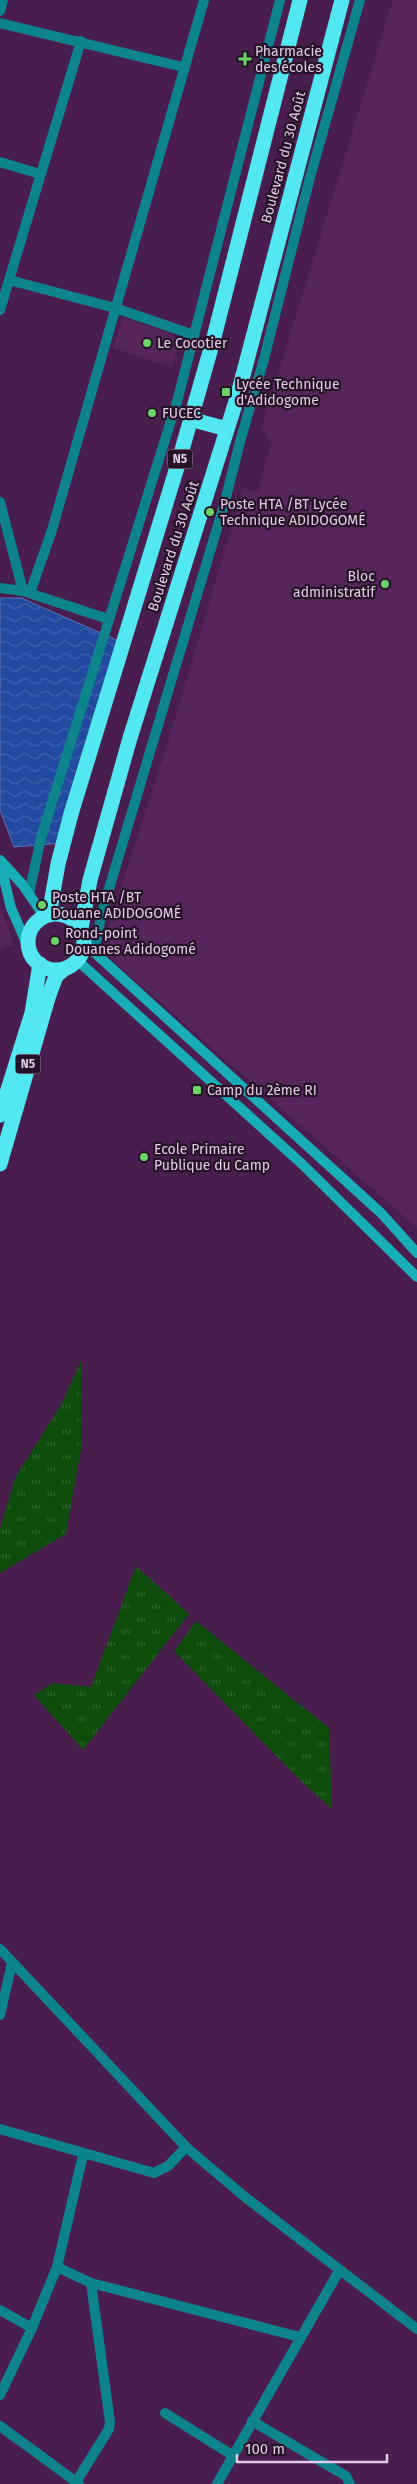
<svg xmlns="http://www.w3.org/2000/svg" width="417" height="2484" font-family="'Fira Sans',sans-serif">
<defs>
<pattern id="grass-tufts" width="24" height="20" patternUnits="userSpaceOnUse" patternTransform="scale(1.25)"><rect width="24" height="20" fill="#0f4d0d"/><path d="M3 7l-1-3M5 7V3M7 7l1-3M15 17l-1-3M17 17v-4M19 17l1-3" fill="none" stroke="#326530"/></pattern>
<pattern id="water-waves" width="16" height="10" patternUnits="userSpaceOnUse" patternTransform="scale(1.25)"><rect width="16" height="10" fill="#214aa0"/><path d="M0 5q4-4 8 0t8 0" fill="none" stroke="#4163ad"/></pattern>
</defs>
<rect width="100%" height="100%" fill="#491e4f"/>
<path fill="#55255c" d="M393 0H417V1228L101 950 174 723 243 489 258 491 272 440 266 437 267 434 261 430Z
M123 317 181 338 172 367 113 348Z
M0 905 14 945 0 949Z"/>
<path fill="url(#grass-tufts)" d="M81 1361V1449L66 1534 0 1573V1528L15 1478 62 1403Z
M136 1566 189 1614 83 1750 34 1695 53 1683 91 1687Z
M196 1621 329 1728 332 1809 301 1781 174 1651Z"/>
<path fill="url(#water-waves)" stroke="#5c71b6" d="M0 598H21L119 641 63 843 14 847 0 810Z"/>
<g fill="none" stroke-linecap="round" stroke-linejoin="round">
<path stroke="#0d848c" stroke-width="10" d="M0 11 3 0
M0 23 183 67
M0 162 40 174
M9 280 115 308 194 335
M0 310 81 41
M0 502 23 591
M0 588 23 591 108 619
M30 593 52 530 204 0
M29 894 41 838 178 398 280 0
M94 952 102 912 224 505 241 438 264 359 309 181 360 0
M0 1949 186 2147 245 2197 417 2329
M0 2015 12 1963
M0 2129 154 2173 168 2166 186 2147
M57 2267 91 2283 110 2422 109 2429 76 2482
M91 2283 300 2337
M0 2310 32 2328
M0 2395 32 2328 57 2267 83 2155
M165 2413 232 2455
M252 2421 346 2476 350 2484
M0 2426 79 2484
M217 2484 339 2271"/>
<path stroke="#19adb7" stroke-width="10" d="M0 860 22 884 44 916
M0 862 11 908 29 949
M84 943 381 1213 417 1253
M77 960 302 1164 417 1277"/>
<path stroke="#53e7f2" stroke-width="15" d="M190 419 227 429
M28 942a28 28 0 1 1 56 0a28 28 0 1 1-56 0Z
M49 915 58 864 71 814 178 464 213 341 300 0
M81 928 90 880 130 738 237 398 342 0
M0 1115 32 1013 40 964
M0 1164 48 998 56 976 64 969"/>
</g>
<g fill="#6ad363" stroke="#251227" stroke-width="2">
<path d="M242.5 51.5h5v5h5v5h-5v5h-5v-5h-5v-5h5z"/>
<circle cx="147" cy="343" r="5"/>
<rect x="221" y="387" width="10" height="10" rx="2.5"/>
<circle cx="152" cy="413" r="5"/>
<circle cx="210" cy="512" r="5"/>
<circle cx="385" cy="584" r="5"/>
<circle cx="42" cy="905" r="5"/>
<circle cx="55" cy="941" r="5"/>
<rect x="192" y="1085" width="10" height="10" rx="2.5"/>
<circle cx="144" cy="1157" r="5"/>
</g>
<g text-anchor="middle" stroke-width="4.5" stroke-linejoin="round" paint-order="stroke">
<g fill="#251227" stroke="#ab94ae" stroke-width="1">
<rect x="167.5" y="449.5" width="25" height="19" rx="4"/>
<rect x="15.5" y="1054.5" width="25" height="19" rx="4"/>
</g>
<g font-size="12" font-weight="bold" fill="#e4cbe8">
<text x="180" y="463">N5</text>
<text x="28" y="1068">N5</text>
</g>
<g font-size="14" fill="#e4cbe8" stroke="#251227" text-anchor="start">
<text x="255" y="56">Pharmacie<tspan x="255" dy="16">des écoles</tspan></text>
<text x="157" y="348">Le Cocotier</text>
<text x="236" y="389">Lycée Technique<tspan x="236" dy="16">d'Adidogome</tspan></text>
<text x="162" y="418">FUCEC</text>
<text x="220" y="509">Poste HTA /BT Lycée<tspan x="220" dy="16">Technique ADIDOGOMÉ</tspan></text>
<text x="375" y="581" text-anchor="end">Bloc<tspan x="375" dy="16">administratif</tspan></text>
<text x="52" y="902">Poste HTA /BT<tspan x="52" dy="16">Douane ADIDOGOMÉ</tspan></text>
<text x="65" y="938">Rond-point<tspan x="65" dy="16">Douanes Adidogomé</tspan></text>
<text x="207" y="1095">Camp du 2ème RI</text>
<text x="154" y="1154">Ecole Primaire<tspan x="154" dy="16">Publique du Camp</tspan></text>
</g>
<g font-size="14" fill="#e4cbe8" stroke="#251227">
<text transform="translate(283 157) rotate(-75)" y="5">Boulevard du 30 Août</text>
<text transform="translate(173 546) rotate(-72)" y="5">Boulevard du 30 Août</text>
</g>
</g>
<path d="M237 2454v8h150v-8" fill="none" stroke="#e4cbe8" stroke-width="2.5"/>
<text x="245" y="2454" font-size="15" fill="#e4cbe8" stroke="#251227" stroke-width="4" paint-order="stroke">100 m</text>
</svg>
